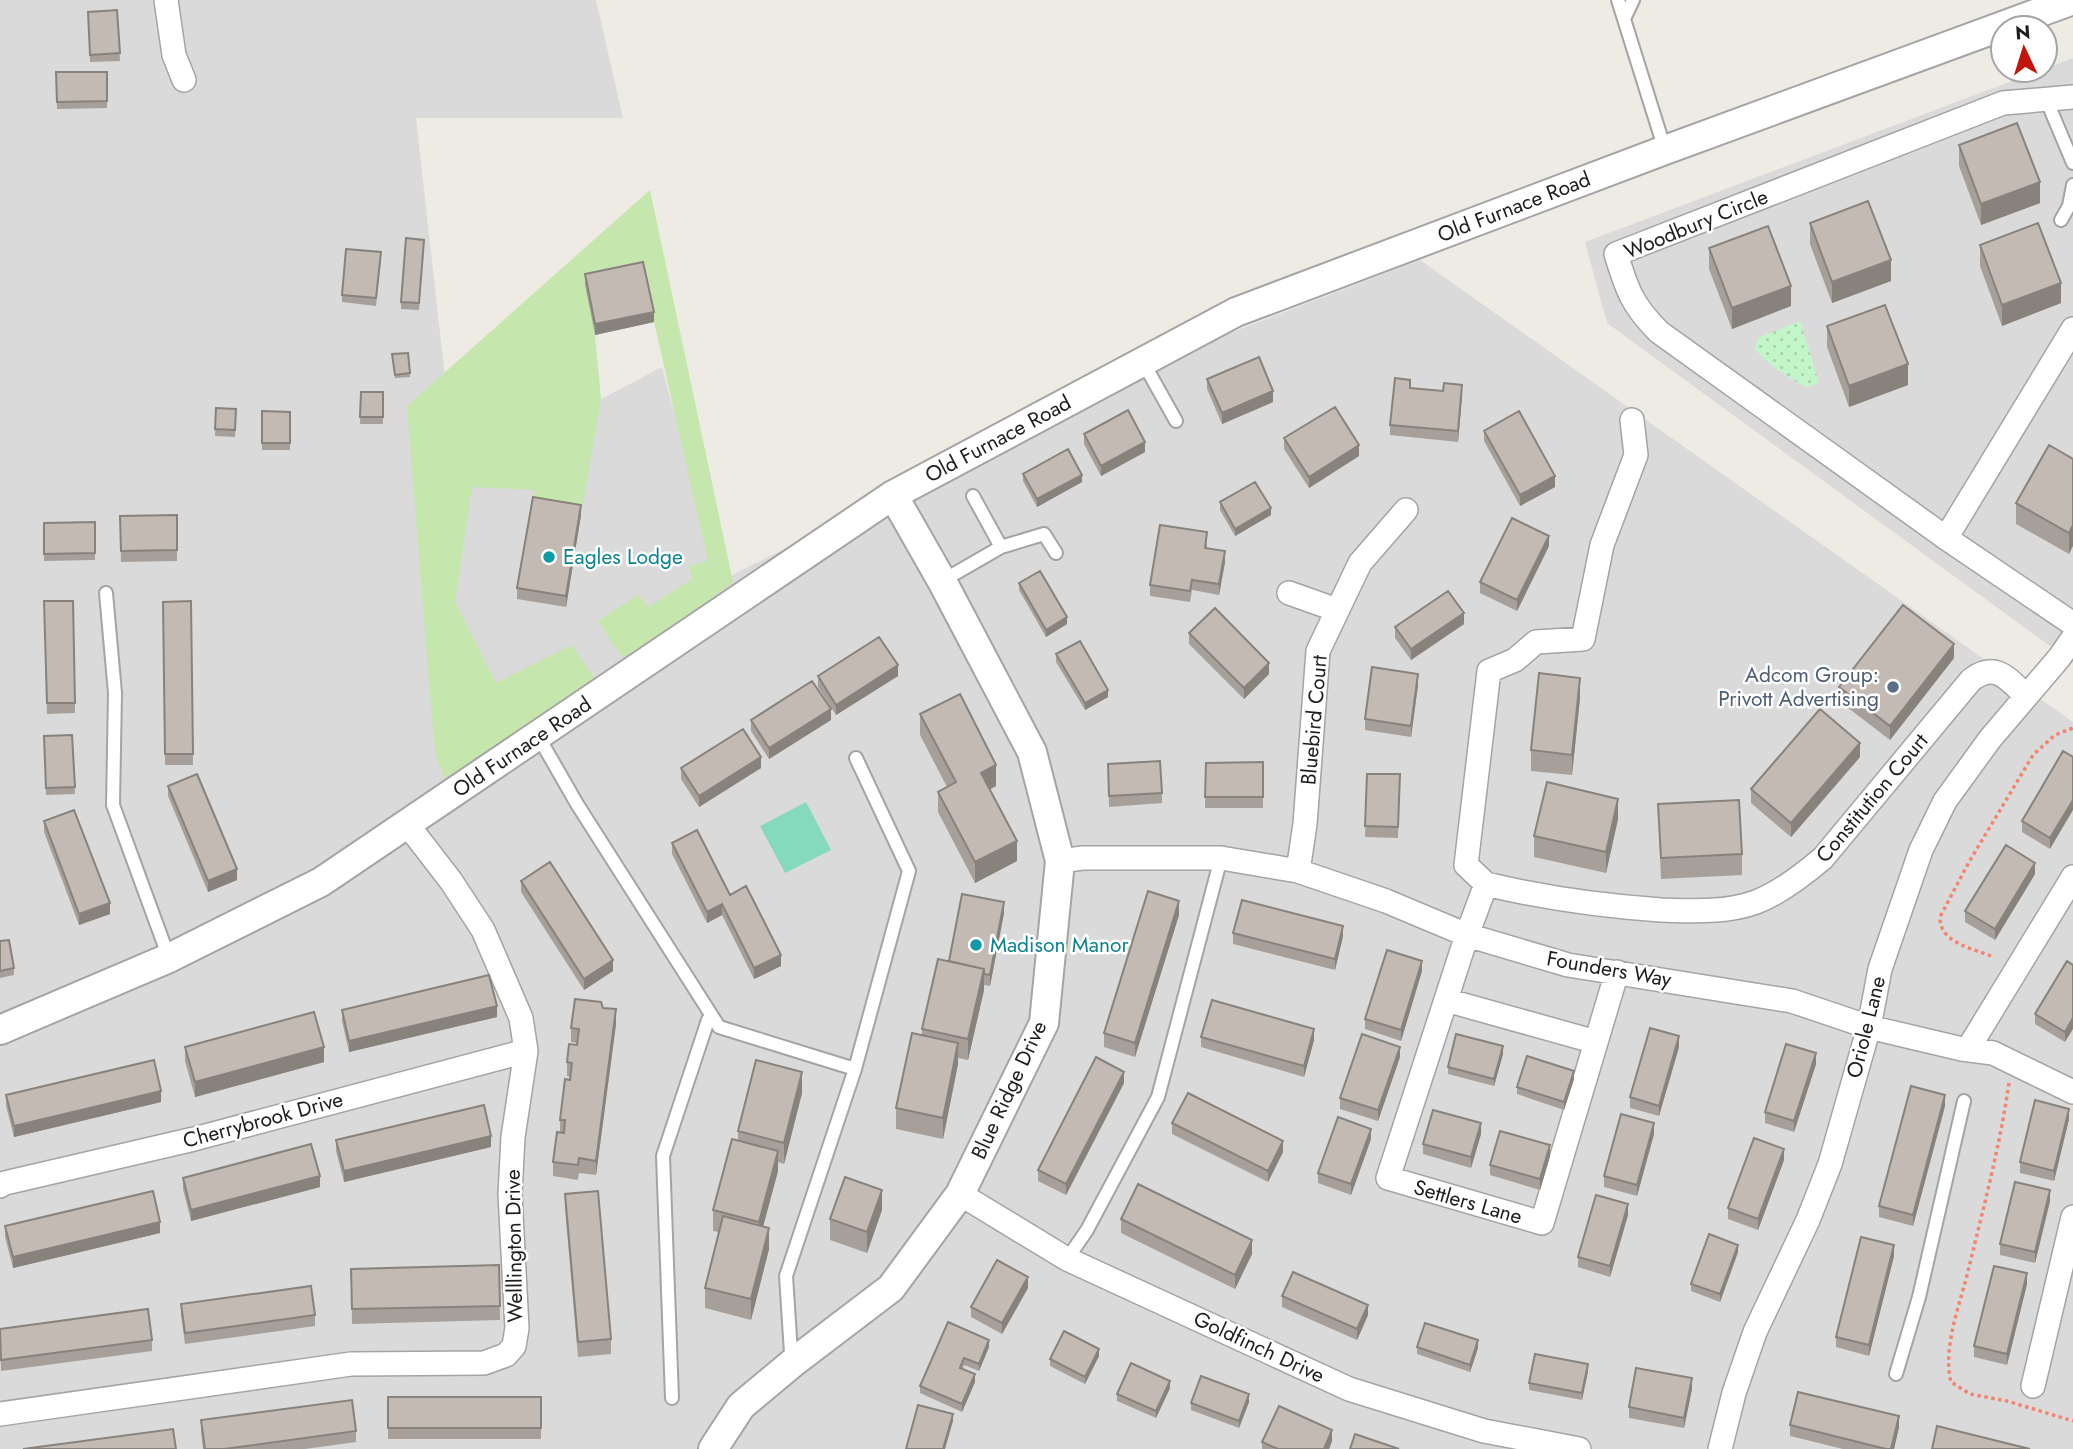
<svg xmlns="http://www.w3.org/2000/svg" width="2073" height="1449" font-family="Jost,sans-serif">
<defs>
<pattern id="park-dots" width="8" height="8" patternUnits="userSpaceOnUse" patternTransform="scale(1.75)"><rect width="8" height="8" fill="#c2f6c9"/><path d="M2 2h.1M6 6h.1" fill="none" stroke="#a6d2ac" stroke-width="1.8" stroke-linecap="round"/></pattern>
</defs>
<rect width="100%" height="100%" fill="#eeebe4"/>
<path fill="#dbdada" d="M0 0H596L623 118H416L456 476 662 367 720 581 1180 352 1420 260 2073 722V1449H0Z
M2073 58V663L1607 323 1585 242Z"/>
<path fill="#c5e6ac" d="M650 190 733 582 629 660 621 656 598 621 638 595 649 607 692 579 689 566 708 561 643 273 585 285 595 335 601 399 581 515 533 507 535 490 472 487 455 602 496 683 572 645 597 682 455 788C434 771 435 745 432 720L407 406Z"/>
<path fill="url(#park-dots)" d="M1800 321 1819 383 1805 387 1775 368 1755 350 1758 338Z"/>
<path fill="#85d9bd" d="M806 802 831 850 785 873 760 826Z"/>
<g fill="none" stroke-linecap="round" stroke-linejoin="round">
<g stroke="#a4a4a4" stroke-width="16">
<path id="service" d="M1618 0 1665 150
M1624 19 1633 0
M2046 99 2073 163
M2061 220 2069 206 2073 185
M1143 362 1176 421
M1001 547 1044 534 1056 553
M942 581 1001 547 973 496
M106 593 115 693 113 805 169 958
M538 736 577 804 719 1027 855 1069
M1067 1259 1087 1230 1158 1097 1221 858
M794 1361 791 1353 786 1276 855 1069 909 871 856 758
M1896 1374 1919 1297 1964 1101
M672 1398 663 1156 708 1020 712 1016"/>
</g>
<g stroke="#a4a4a4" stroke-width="26">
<path id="minor" d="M166 0 174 55 184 80
M2073 97 2003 103 1616 254C1627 290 1632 305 1659 332L1946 538 2073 624
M1946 538 2073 329
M1289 593 1337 610
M1060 861 1083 858H1221L1298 871 1386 901 1467 935 1568 965 1792 1001 1869 1027 1962 1049 1993 1053 2073 1092
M1298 871 1305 824 1318 651 1360 563 1406 510
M1486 884C1544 898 1602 906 1661 910 1691 911 1727 913 1756 902 1780 893 1803 875 1823 858L1971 680C1996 661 2008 679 2026 696
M1617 972 1542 1223 1388 1178 1467 935 1486 884 1466 865 1489 671 1515 660 1536 642 1583 639 1602 545 1636 455 1632 420
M1446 1000 1596 1042
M1968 1049 2073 877
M0 1186 5 1183 194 1139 526 1051
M960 1194 1067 1259 1349 1389 1484 1431 1579 1449
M2033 1386 2073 1217
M0 1414 351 1364 484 1363 506 1355 514 1346 517 1328 510 1194 513 1137 526 1051 521 1018 483 930 451 881 407 824
M1720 1449 1734 1393 1755 1332 1808 1220 1830 1164 1869 1027 1880 969 1921 850 1945 801 1990 739 2059 658 2073 638"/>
</g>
<g stroke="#a4a4a4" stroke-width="32">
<path id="tertiary" d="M0 1030 169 958 321 882 893 495 1236 312 1665 150 2073 0
M713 1449 741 1406 795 1361 891 1288 960 1194 1044 1023 1060 861 1032 752 942 581 893 495"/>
</g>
<path stroke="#f28570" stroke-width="3.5" stroke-dasharray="3.5 3.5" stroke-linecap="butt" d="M1991 956C1971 948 1939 942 1940 917L1969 862 2033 755 2055 735 2073 728
M2009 1083C2000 1145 1984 1206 1969 1267 1961 1302 1942 1347 1951 1382L1970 1394 2007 1401 2073 1421"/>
<use href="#service" stroke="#fff" stroke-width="12"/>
<use href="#minor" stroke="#fff" stroke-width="23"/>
<use href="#tertiary" stroke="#fff" stroke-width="28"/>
</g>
<path fill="#a7a09a" d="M117 10 120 61 90 62 88 19Z
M56 72H107V108L57 109Z
M1959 145 2040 203 1981 225 1959 166Z
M1810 223 1891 281 1832 303 1810 244Z
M1980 245 2061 303 2002 326 1980 266Z
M424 247 419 310 401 309V302Z
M1709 248 1791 306 1732 329 1709 269Z
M381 260 376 306 342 302V295Z
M585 274 654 322 595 335 585 285Z
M1827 326 1908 385 1849 407 1827 347Z
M392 358 410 373V377L395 378Z
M1207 379 1273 402 1222 424 1207 389Z
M1410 388 1443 391 1462 396 1458 442 1390 435V425Z
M361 392H383V424H360Z
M216 408 236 409 235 437 215 436Z
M262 411 290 412V450H262Z
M1484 431 1555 487 1520 506 1484 441Z
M1084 434 1145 452 1101 476 1084 444Z
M1284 438 1359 456 1309 488 1284 449Z
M2073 459 2069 554 2016 524V503Z
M1023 474 1082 482 1037 507 1023 481Z
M1220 502 1271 515 1235 536 1220 510Z
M177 515V561L121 562 120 516Z
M581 515 566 607 517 599V588Z
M95 522V560L44 561V523Z
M1207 543V548L1225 562 1219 595 1192 590 1190 602 1150 596V585Z
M1549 546 1517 611 1480 593V582Z
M1019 583 1067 624 1046 637 1019 590Z
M44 601H73L75 713 47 714Z
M191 601 193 765H165L163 602Z
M1464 624 1411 660 1395 638V627Z
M1189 633 1269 674 1244 699 1189 644Z
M1056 654 1108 697 1085 710 1056 662Z
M1954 658 1890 740 1839 701V687Z
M818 676H898L836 715 818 687Z
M1418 685 1411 737 1365 730V719Z
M1580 698 1572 775 1531 771V750Z
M920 714 996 786 990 789 1017 861 975 883 938 812V792L947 787 920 735Z
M751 720H831L769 759 751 731Z
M72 735 75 794 46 795 44 736Z
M2063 751 2050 849 2022 832V821Z
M1860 757 1791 837 1751 803V789Z
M1263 762V808H1205L1206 763Z
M1108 764 1162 793V803L1109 807Z
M681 768H761L699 807 681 779Z
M1367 774H1400L1398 838 1365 837Z
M168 786 237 880 208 892 168 796Z
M1658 804 1742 854V875L1661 879Z
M1618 819 1606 873 1534 857V836Z
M44 821 110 914 79 925 44 832Z
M672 843 781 966 754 979 722 915 707 923 672 854Z
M2035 874 1995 940 1965 922V911Z
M521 881 613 971 584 990 521 892Z
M1004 913 990 986 984 985V990L968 1060 958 1058V1064L943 1139 896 1129V1108L922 1035V1029L949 961Z
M1179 915 1135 1057 1104 1047V1033Z
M1233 933 1343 936 1335 970 1233 944Z
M0 941 14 968V975L0 978Z
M2067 961 2065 1042 2035 1024V1014Z
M1422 971 1401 1041 1365 1029V1019Z
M603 1008 616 1024 596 1175 579 1173 578 1180 553 1176V1162L560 1133V1120L571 1077 567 1076V1062L577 1045V1043L571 1042V1028Z
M342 1010 497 1017 349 1052 342 1021Z
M1201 1037 1314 1040 1304 1077 1201 1047Z
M185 1047 324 1062 195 1097 185 1061Z
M1679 1047 1659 1116 1630 1108V1097Z
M1503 1054 1494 1086 1448 1074V1067Z
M1400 1057 1378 1121 1340 1109V1098Z
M1816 1064 1794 1132 1765 1123V1112Z
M1574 1079 1564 1110 1517 1094V1087Z
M1124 1083 1066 1195 1038 1181V1170Z
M802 1093 784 1164 778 1162V1171L763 1226 769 1249 751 1320 705 1308V1288L719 1232 713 1231V1210L738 1140V1131Z
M6 1095 161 1102 14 1137 6 1106Z
M1945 1106 1913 1226 1879 1217V1206Z
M2069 1119 2054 1181 2020 1173V1162Z
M1172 1123 1283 1152 1268 1182 1172 1134Z
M1481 1134 1471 1168 1423 1154V1144Z
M1654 1134 1637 1196 1604 1187V1176Z
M1371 1139 1351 1195 1318 1183V1173Z
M336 1140 491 1147 344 1182 336 1151Z
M1550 1156 1540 1190 1490 1175V1165Z
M1784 1160 1758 1230 1728 1219V1208Z
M183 1178 320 1187 191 1221 183 1189Z
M565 1194 611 1339V1354L578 1357 565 1208Z
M2050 1201 2035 1263 2000 1255V1244Z
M882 1210 867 1253 830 1240V1219Z
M1628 1215 1610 1277 1578 1267V1257Z
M1121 1219 1252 1254 1235 1289 1121 1233Z
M5 1226 160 1233 13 1268 5 1237Z
M1738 1252 1720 1302 1691 1291V1284Z
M1894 1256 1869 1356 1836 1347V1337Z
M499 1265 500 1320 352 1324 351 1269Z
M2027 1284 2007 1365 1974 1357V1346Z
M1028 1288 1002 1334 971 1317V1307Z
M1282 1296 1368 1315 1357 1340 1282 1307Z
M181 1304 315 1315V1326L185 1344 181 1315Z
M948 1322 989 1347 979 1371 964 1365 963 1369 975 1382 962 1412 920 1393V1386Z
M0 1329 152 1340V1351L1 1371Z
M1417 1347 1478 1348 1470 1372 1417 1354Z
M1099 1356 1085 1384 1050 1366V1359Z
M1588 1371 1582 1400 1529 1390V1383Z
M1170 1388 1156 1418 1117 1401V1394Z
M1692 1389 1684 1428 1629 1418V1407Z
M388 1397H541V1439H388Z
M1249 1402 1239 1428 1191 1410V1403Z
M201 1420 356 1431V1442L305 1449H203L201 1431Z
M1790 1425 1899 1427 1894 1449H1843L1790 1436Z
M1332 1441 1329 1449H1262V1442Z"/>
<path fill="#88827d" d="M2040 182V203L1981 225V204Z
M1891 260V281L1832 303V282Z
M2061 283V303L2002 326V305Z
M1791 286V306L1732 329V308Z
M654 312V322L595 335V324Z
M1908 364V385L1849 407V386Z
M1462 385V396L1458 442V431Z
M1273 391V402L1222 424V413Z
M1145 442V452L1101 476V466Z
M1359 445V456L1309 488V477Z
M1082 475V482L1037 507V499Z
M1555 476V487L1520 506V495Z
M581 505V515L566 607V596Z
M1271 508V515L1235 536V529Z
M2073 525V546L2069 554V533Z
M1549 536V546L1517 611V600Z
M1225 551V562L1219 595V584Z
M1464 613V624L1411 660V649Z
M1067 617V624L1046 637V630Z
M1954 644V658L1890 740V726Z
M1269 663V674L1244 699V688Z
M898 665V676L836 715V705Z
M1418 674V685L1411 737V726Z
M1580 678V698L1572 775V755Z
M1108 690V697L1085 710V703Z
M831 709V720L769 759V748Z
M1860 743V757L1791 837V823Z
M761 757V768L699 807V796Z
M996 765V786L981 794V773Z
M1618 799V819L1606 873V852Z
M2073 800V810L2050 849V838Z
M1017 841V861L975 883V862Z
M2035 863V874L1995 940V929Z
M237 869V880L208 892V881Z
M1179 901V915L1135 1057V1043Z
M1004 902V913L990 986V975Z
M110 903V914L79 925V914Z
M722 904V915L707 923V912Z
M1343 926V936L1335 970V959Z
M781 955V966L754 979V968Z
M613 960V971L584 990V979Z
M1422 961V971L1401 1041V1030Z
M984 969V990L968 1060V1039Z
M497 1006V1017L349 1052V1041Z
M616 1009V1024L596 1175V1161Z
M2073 1018V1029L2065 1042V1032Z
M1314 1029V1040L1304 1077V1066Z
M1679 1036V1047L1659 1116V1106Z
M958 1043V1064L943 1139V1118Z
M1503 1046V1054L1494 1086V1079Z
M324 1047V1062L195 1097V1082Z
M1400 1047V1057L1378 1121V1110Z
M1816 1053V1064L1794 1132V1121Z
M1574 1071V1079L1564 1110V1102Z
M802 1072V1093L784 1164V1143Z
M1124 1072V1083L1066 1195V1184Z
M161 1091V1102L14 1137V1126Z
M1945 1095V1106L1913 1226V1215Z
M2069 1109V1119L2054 1181V1171Z
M1481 1123V1134L1471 1168V1157Z
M1654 1123V1134L1637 1196V1185Z
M1371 1129V1139L1351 1195V1184Z
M491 1136V1147L344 1182V1171Z
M1283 1141V1152L1268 1182V1171Z
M1550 1145V1156L1540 1190V1179Z
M1784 1149V1160L1758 1230V1219Z
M778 1151V1171L759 1242V1222Z
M320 1176V1187L191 1221V1210Z
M882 1190V1210L867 1253V1232Z
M2050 1190V1201L2035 1263V1252Z
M1628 1204V1215L1610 1277V1266Z
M160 1222V1233L13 1268V1257Z
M769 1228V1249L751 1320V1299Z
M1252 1240V1254L1235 1289V1275Z
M1738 1245V1252L1720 1302V1294Z
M1894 1245V1256L1869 1356V1345Z
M2027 1273V1284L2007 1365V1354Z
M1028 1277V1288L1002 1334V1323Z
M1368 1305V1315L1357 1340V1329Z
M989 1340V1347L979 1371V1364Z
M1478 1340V1348L1470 1372V1365Z
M1099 1349V1356L1085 1384V1377Z
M1588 1364V1371L1582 1400V1393Z
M975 1374V1382L962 1412V1404Z
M1692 1378V1389L1684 1428V1418Z
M1170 1381V1388L1156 1418V1411Z
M1249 1394V1402L1239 1428V1421Z
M953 1414V1421L945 1449H943Z
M1899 1416V1427L1894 1449H1891Z
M1332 1430V1441L1329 1449H1324Z"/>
<path fill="#c2bab3" stroke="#88827d" stroke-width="2" d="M117 10 120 53 90 55 88 12Z
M56 72H107V101L57 102Z
M2017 123 2040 182 1981 204 1959 145Z
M1868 201 1891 260 1832 282 1810 223Z
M2038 223 2061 283 2002 305 1980 245Z
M1768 226 1791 286 1732 308 1709 248Z
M406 238 424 240 419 303 401 302Z
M346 249 381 252 376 298 342 295Z
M643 262 654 312 595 324 585 274Z
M1885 305 1908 364 1849 386 1827 326Z
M408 353 410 373 395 375 392 354Z
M1259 357 1273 391 1222 413 1207 379Z
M1395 378 1410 380V388L1443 391 1444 383 1462 385 1458 431 1390 425Z
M361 392H383V417H360Z
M1335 407 1359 445 1309 477 1284 438Z
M216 408 236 409 235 430 215 429Z
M1128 410 1145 442 1101 466 1084 434Z
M262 411 290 412V443H262Z
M1519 411 1555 476 1520 495 1484 431Z
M2049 445 2073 459V525L2069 533 2016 503Z
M1068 449 1082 475 1037 499 1023 474Z
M1255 482 1271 508 1235 529 1220 502Z
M533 497 581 505 566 596 517 588Z
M177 515V550L121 551 120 516Z
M1512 518 1549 536 1517 600 1480 582Z
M95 522V553L44 554V523Z
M1160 525 1207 532 1205 548 1225 551 1219 584 1192 580 1190 591 1150 585Z
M1040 571 1067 617 1046 630 1019 583Z
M1448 591 1464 613 1411 649 1395 627Z
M44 601H73L75 703H47Z
M191 601 193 754H165L163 602Z
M1903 605 1954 644 1890 726 1839 687Z
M1215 608 1269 663 1244 688 1189 633Z
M879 637 898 665 836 705 818 676Z
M1080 641 1108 690 1085 703 1056 654Z
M1372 667 1418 674 1411 726 1365 719Z
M1539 673 1580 678 1572 755 1531 750Z
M812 681 831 709 769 748 751 720Z
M960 694 996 765 981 773 1017 841 975 862 938 792 956 782 920 714Z
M1820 709 1860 743 1791 823 1751 789Z
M743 729 761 757 699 796 681 768Z
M72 735 75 787 46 788 44 736Z
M2063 751 2073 757V800L2050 838 2022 821Z
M1160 761 1162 793 1109 796 1108 764Z
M1263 762V797H1205L1206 763Z
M197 774 237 869 208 881 168 786Z
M1367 774H1400L1398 827 1365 826Z
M1547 782 1618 799 1606 852 1534 836Z
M1739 800 1742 854 1661 858 1658 804Z
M74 810 110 903 79 914 44 821Z
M697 830 730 895 746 886 781 955 754 968 722 904 707 912 672 843Z
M2006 845 2035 863 1995 929 1965 911Z
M550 862 613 960 584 979 521 881Z
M1148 891 1179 901 1135 1043 1104 1033Z
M962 894 1004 902 990 975 984 974V969L949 961Z
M1242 900 1343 926 1335 959 1233 933Z
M9 940 14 968 0 971V941Z
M1387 950 1422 961 1401 1030 1365 1019Z
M938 959 984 969 968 1039 922 1029Z
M2067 961 2073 965V1018L2065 1032 2035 1014Z
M489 975 497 1006 349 1041 342 1010Z
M575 999 601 1002 603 1008 616 1009 596 1161 579 1158 578 1165 553 1162 557 1132 564 1133 565 1120H560L565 1079 570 1080 572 1063 567 1062 569 1044 577 1045 579 1029 571 1028Z
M1212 1000 1314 1029 1304 1066 1201 1037Z
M314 1012 324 1047 195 1082 185 1047Z
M1650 1028 1679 1036 1659 1106 1630 1097Z
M912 1033 958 1043 943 1118 896 1108Z
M1362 1034 1400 1047 1378 1110 1340 1098Z
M1456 1034 1503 1046 1494 1079 1448 1067Z
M1786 1044 1816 1053 1794 1121 1765 1112Z
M1527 1056 1574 1071 1564 1102 1517 1087Z
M1096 1057 1124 1072 1066 1184 1038 1170Z
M154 1060 161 1091 14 1126 6 1095Z
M756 1060 802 1072 784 1143 738 1131Z
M1911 1086 1945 1095 1913 1215 1879 1206Z
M1188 1093 1283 1141 1268 1171 1172 1123Z
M2035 1100 2069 1109 2054 1171 2020 1162Z
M484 1105 491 1136 344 1171 336 1140Z
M1433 1110 1481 1123 1471 1157 1423 1144Z
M1621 1114 1654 1123 1637 1185 1604 1176Z
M1338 1117 1371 1129 1351 1184 1318 1173Z
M1500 1131 1550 1145 1540 1179 1490 1165Z
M1754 1138 1784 1149 1758 1219 1728 1208Z
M732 1139 778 1151 759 1222 713 1210Z
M311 1144 320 1176 191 1210 183 1178Z
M845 1177 882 1190 867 1232 830 1219Z
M2015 1182 2050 1190 2035 1252 2000 1244Z
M1138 1184 1252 1240 1235 1275 1121 1219Z
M153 1191 160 1222 13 1257 5 1226Z
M598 1191 611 1339 578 1342 565 1194Z
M1596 1195 1628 1204 1610 1266 1578 1257Z
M723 1216 769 1228 751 1299 705 1288Z
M1709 1234 1738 1245 1720 1294 1691 1284Z
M1861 1237 1894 1245 1869 1345 1836 1337Z
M997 1260 1028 1277 1002 1323 971 1307Z
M499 1265 500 1306 352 1309 351 1269Z
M1994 1266 2027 1273 2007 1354 1974 1346Z
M1293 1272 1368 1305 1357 1329 1282 1296Z
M311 1286 315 1315 185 1333 181 1304Z
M148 1309 152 1340 1 1360 0 1329Z
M948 1322 989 1340 979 1364 964 1358 960 1368 975 1374 962 1404 920 1386Z
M1425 1323 1478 1340 1470 1365 1417 1347Z
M1064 1331 1099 1349 1085 1377 1050 1359Z
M1535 1354 1588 1364 1582 1393 1529 1383Z
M1131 1363 1170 1381 1156 1411 1117 1394Z
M1636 1368 1692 1378 1684 1418 1629 1407Z
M1201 1376 1249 1394 1239 1421 1191 1403Z
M1798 1392 1899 1416 1891 1449H1886L1790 1425Z
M388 1397H541V1428H388Z
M352 1400 356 1431 224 1449H205L201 1420Z
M918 1405 953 1414 943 1449H906Z
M1279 1406 1332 1430 1324 1449H1278L1262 1442Z
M1937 1426 2030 1449H1932Z
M173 1429 176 1449H23Z
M1355 1434 1399 1449H1350Z"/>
<g fill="#0f9aa8" stroke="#fff" stroke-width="2.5">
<circle cx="549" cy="557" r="7"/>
<circle cx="976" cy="945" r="7"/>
</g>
<circle fill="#5c6f8a" stroke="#fff" stroke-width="2.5" cx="1893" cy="687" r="7"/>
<g text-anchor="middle" stroke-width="5" stroke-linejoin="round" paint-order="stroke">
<g font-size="21" fill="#1d1d1d" stroke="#fff">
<text transform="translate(1514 207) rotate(-21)" y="7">Old Furnace Road</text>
<text transform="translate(1696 224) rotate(-22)" y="7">Woodbury Circle</text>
<text transform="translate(998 439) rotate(-28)" y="7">Old Furnace Road</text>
<text transform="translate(1314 720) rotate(-85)" y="7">Bluebird Court</text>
<text transform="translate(522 747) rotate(-34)" y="7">Old Furnace Road</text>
<text transform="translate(1872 798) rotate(-50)" y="7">Constitution Court</text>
<text transform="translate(1609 969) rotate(10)" y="7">Founders Way</text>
<text transform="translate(1866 1027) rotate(-76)" y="7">Oriole Lane</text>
<text transform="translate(1009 1090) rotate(-65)" y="7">Blue Ridge Drive</text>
<text transform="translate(263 1120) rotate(-15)" y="7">Cherrybrook Drive</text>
<text transform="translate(1468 1202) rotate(16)" y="7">Settlers Lane</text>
<text transform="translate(514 1246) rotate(-91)" y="7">Welllington Drive</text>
<text transform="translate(1259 1347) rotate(25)" y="7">Goldfinch Drive</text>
</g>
<g font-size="21" fill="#0d838f" stroke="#fff" text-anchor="start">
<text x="563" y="564">Eagles Lodge</text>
<text x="990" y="952">Madison Manor</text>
</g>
<g font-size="21" fill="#4e5e75" stroke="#fff" text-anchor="end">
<text x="1879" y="682">Adcom Group:<tspan x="1879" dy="24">Privott Advertising</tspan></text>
</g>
</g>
<g transform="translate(2024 49) rotate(356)"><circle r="33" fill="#ffffff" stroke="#a5a5a5" stroke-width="2"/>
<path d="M0-5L12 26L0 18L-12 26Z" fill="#c0150b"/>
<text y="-10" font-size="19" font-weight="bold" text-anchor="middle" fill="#1d1d1d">N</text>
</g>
</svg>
